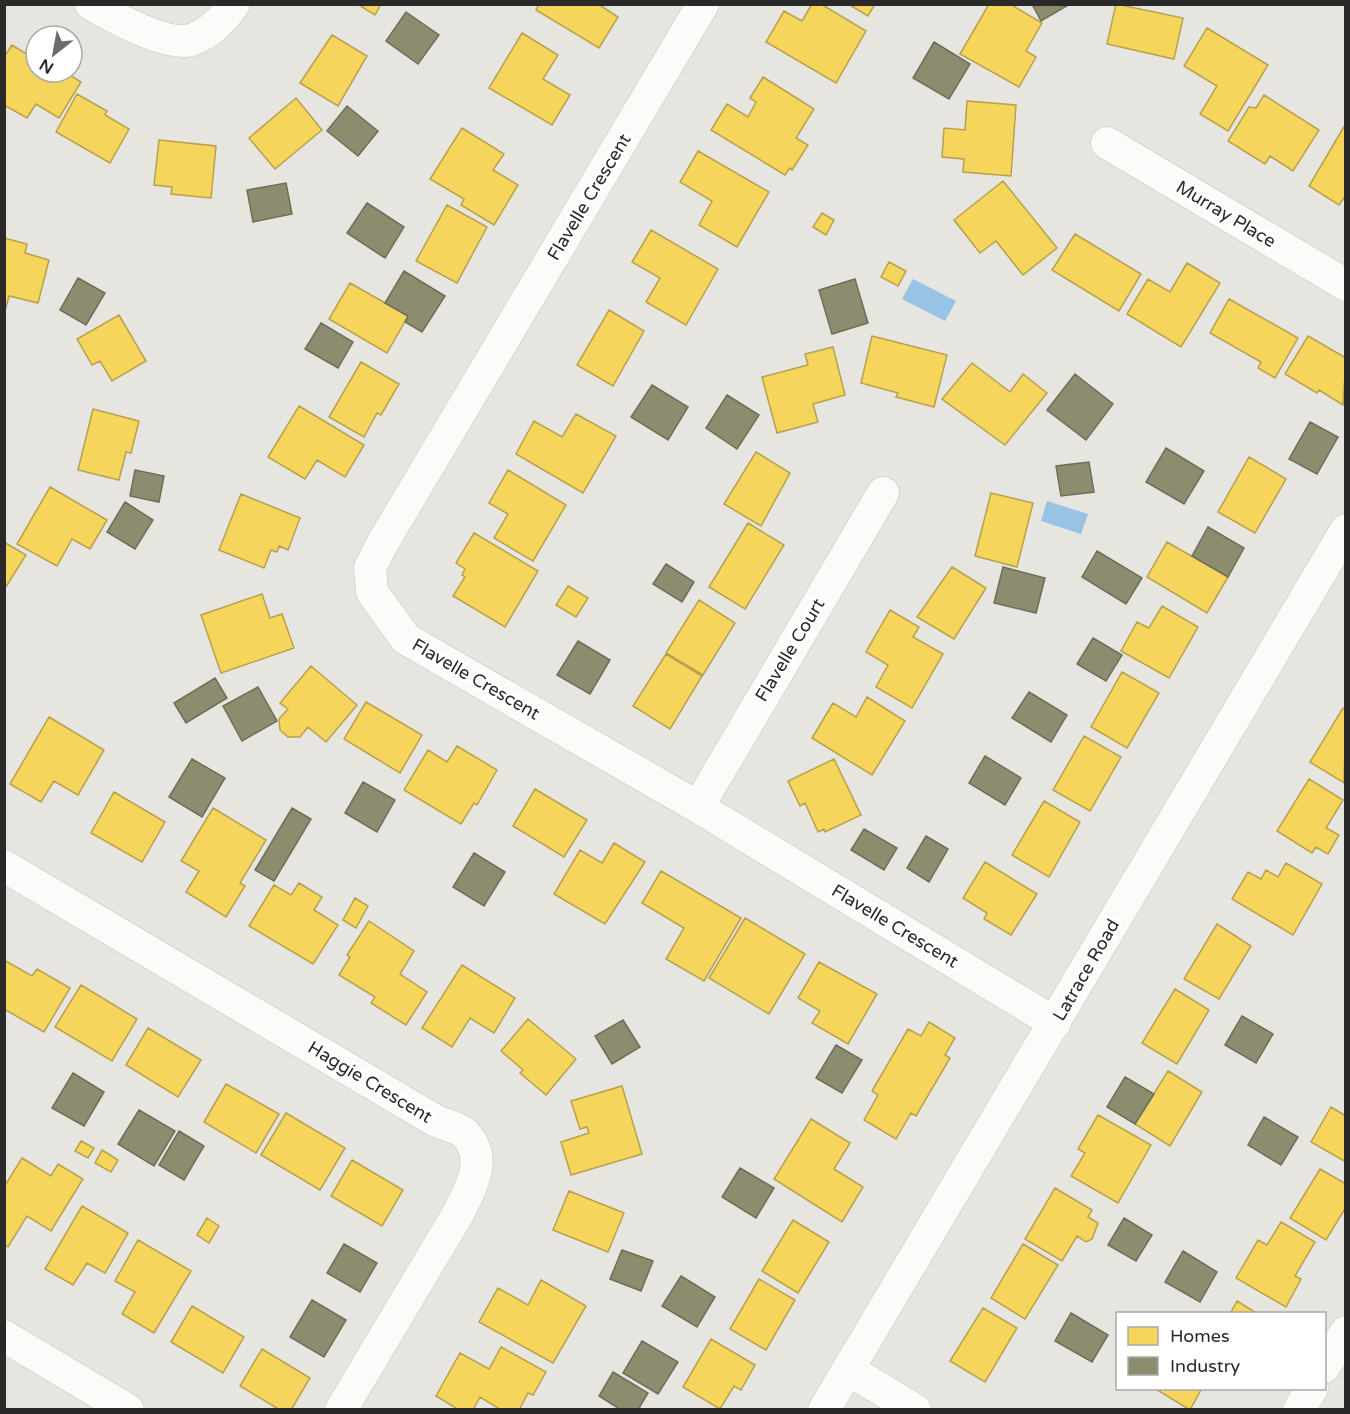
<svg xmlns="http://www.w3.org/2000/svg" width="1350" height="1414" font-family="'Varela Round',sans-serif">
<rect width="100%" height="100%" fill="#e6e5e0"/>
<path fill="#98c3e4" d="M913 279 956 301 945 321 902 299Z
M1047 501 1088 514 1081 534 1041 521Z"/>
<path fill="#f6d55c" stroke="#b8a14d" stroke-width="1.5" d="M357 4H381L375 15Z
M539 4H602L601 6 618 17 599 48 536 10Z
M812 4H821L866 31 836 83 766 42 784 11 802 21Z
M848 4H875L868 16Z
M989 4H1010L1042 23 1026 51 1036 57 1019 87 960 54Z
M1116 4 1183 18 1174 59 1107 44Z
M1207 28 1268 65 1228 131 1200 114 1217 86 1184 66Z
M522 33 558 55 543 79 570 95 552 125 489 88Z
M332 35 367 56 338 106 300 83Z
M12 45 36 60V72H65L81 82 59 118 36 104 27 118 4 105V57Z
M763 77 814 109 796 138 808 145 792 170 790 168 785 175 711 130 727 104 748 117 756 102 750 98Z
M77 94 107 111 105 115 129 129 110 163 56 132Z
M1264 95 1319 130 1293 171 1270 156 1265 164 1228 141 1249 107 1256 108Z
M296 98 322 130 275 169 249 138Z
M967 101 1016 105 1011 176 963 172 964 159 942 157 944 128 965 130Z
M1345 125 1346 195 1339 205 1309 186Z
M462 128 504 154 493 170 518 185 494 225 461 205 464 199 430 179Z
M159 140 216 146 211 198 171 194 172 187 154 185Z
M698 151 769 192 737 247 699 225 712 201 680 182Z
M1003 181 1057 248 1023 275 996 241 980 253 954 220Z
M447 205 487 227 457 283 416 261Z
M822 213 834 220 826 235 813 227Z
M651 230 718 269 686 325 646 302 660 278 632 262Z
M1075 234 1141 274 1119 311 1052 270Z
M4 238 27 244 25 253 49 260 38 303 9 296 4 315Z
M889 262 906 271 898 286 881 277Z
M1187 263 1220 283 1181 347 1127 314 1148 279 1170 292Z
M350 283 408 316 387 353 329 319Z
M1229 299 1298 338 1275 378 1258 368 1261 362 1210 333Z
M609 310 644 331 613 386 577 365Z
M119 315 146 361 112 381 100 361 92 365 77 339Z
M872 336 947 355 934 407 896 397 898 393 861 383Z
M1308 336 1346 358 1343 405 1319 390 1317 393 1285 374Z
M833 347 845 395 813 404 818 422 777 433 762 377 808 365 805 354Z
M361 362 399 384 381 415 377 413 364 437 329 417Z
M972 363 1010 392 1023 374 1047 393 1005 445 942 399Z
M299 406 364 445 345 477 317 460 305 479 268 457Z
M93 409 139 421 131 453 126 452 119 480 78 470Z
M576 414 616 436 583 493 516 454 534 421 562 437Z
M756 452 790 473 761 526 724 504Z
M1249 457 1286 479 1255 533 1218 512Z
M508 470 566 505 533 561 494 538 508 514 489 503Z
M50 487 107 520 90 549 72 539 57 566 17 544Z
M991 493 1033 503 1017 567 975 556Z
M241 494 300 518 288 550 279 546 277 552 271 550 264 568 219 550Z
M748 523 784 545 745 609 709 587Z
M474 533 538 571 505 627 453 596 465 577 462 575 465 569 456 563Z
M4 542 26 555 4 590Z
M1167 542 1228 577 1207 613 1147 577Z
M952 567 986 588 954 639 917 617Z
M568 586 588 598 576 617 556 605Z
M262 594 270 618 282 614 294 648 221 673 201 615Z
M699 600 735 623 703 675 666 653Z
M1162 606 1198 627 1169 678 1121 651 1137 622 1149 628Z
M890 610 919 627 913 637 943 654 912 708 876 687 888 665 866 652Z
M666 654 702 676 670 729 633 706Z
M311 666 357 705 326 742 308 727 300 737H288L280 730 279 719 288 709 280 703Z
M1122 672 1159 693 1127 748 1091 727Z
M867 697 905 721 872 775 812 738 833 703 856 717Z
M366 702 422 735 400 773 344 739Z
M1343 708 1346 710 1344 783 1310 762Z
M49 717 104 750 78 795 54 781 41 802 10 784Z
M1084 736 1121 757 1090 811 1053 790Z
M457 746 497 770 477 805 474 803 461 824 404 790 428 750 447 762Z
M834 759 861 815 825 832 824 829 818 832 805 803 800 806 788 781Z
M1309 779 1343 800 1326 828 1339 835 1328 854 1316 847 1312 853 1277 831Z
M535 789 587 820 564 857 513 826Z
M114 792 165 822 142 862 91 833Z
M1044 801 1080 822 1049 877 1012 855Z
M213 808 266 840 240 883 245 886 226 917 186 892 199 871 181 861Z
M614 843 645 862 605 924 554 894 580 850 602 863Z
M985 862 1037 894 1011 935 984 919 987 913 963 898Z
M1286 863 1322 884 1293 935 1232 899 1248 872 1261 879 1266 870 1278 877Z
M661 871 741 918 704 981 666 959 684 928 642 903Z
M299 883 322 897 314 910 338 925 313 964 249 926 274 885 291 895Z
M355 898 368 906 356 928 343 920Z
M745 918 805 954 769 1014 709 978Z
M369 921 414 951 400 974 427 992 406 1025 371 1003 375 997 339 975 350 957 347 955Z
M1217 924 1251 946 1219 999 1184 979Z
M4 960 32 976 37 969 70 988 44 1032 4 1009Z
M819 962 877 994 848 1044 812 1023 820 1011 798 998Z
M462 965 515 998 494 1033 470 1018 452 1047 422 1028Z
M81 985 137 1019 112 1061 55 1027Z
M1175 989 1209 1010 1177 1064 1142 1043Z
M528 1019 576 1059 546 1095 520 1073 523 1070 501 1051Z
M929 1022 955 1038 945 1055 950 1058 916 1116 911 1113 896 1139 864 1120 878 1095 872 1091 908 1029 921 1036Z
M148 1028 201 1060 178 1097 126 1065Z
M1168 1071 1202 1092 1170 1146 1135 1124Z
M226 1084 279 1114 256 1153 204 1122Z
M622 1086 642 1154 571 1175 561 1142 589 1133 587 1127 580 1129 571 1101Z
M1331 1107 1346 1116V1162L1311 1142Z
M286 1113 345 1148 320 1190 261 1155Z
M1098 1115 1151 1145 1118 1203 1071 1176 1085 1153 1078 1149Z
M811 1119 850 1143 834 1169 863 1187 842 1222 774 1179Z
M81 1141 94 1148 88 1158 75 1151Z
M102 1150 118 1160 111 1172 95 1163Z
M22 1158 51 1176 58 1164 83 1179 51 1231 27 1216 8 1247 4 1244V1187Z
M352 1160 403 1190 382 1226 331 1196Z
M1320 1169 1346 1184V1207L1326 1240 1290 1218Z
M1055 1188 1092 1210 1088 1217 1098 1223 1092 1239 1086 1242 1077 1236 1062 1261 1025 1239Z
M569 1191 624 1213 608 1252 553 1230Z
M82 1206 128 1233 105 1273 87 1263 73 1285 45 1269Z
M207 1218 219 1226 209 1243 197 1235Z
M793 1220 829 1242 798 1293 762 1271Z
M1281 1222 1315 1242 1295 1276 1301 1279 1286 1307 1236 1278 1258 1240 1267 1245Z
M138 1240 191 1271 154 1333 122 1314 135 1292 115 1281Z
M1023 1244 1058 1265 1025 1319 991 1298Z
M759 1279 795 1300 766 1350 730 1329Z
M541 1280 586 1306 553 1363 479 1322 498 1288 528 1305Z
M1237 1301 1258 1314H1230Z
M192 1306 244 1337 223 1373 171 1342Z
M983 1308 1017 1328 985 1382 950 1361Z
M711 1339 755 1365 741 1390 734 1386 720 1409 683 1387Z
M501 1347 546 1372 533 1395 528 1393 519 1410H501L480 1397 473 1410H459L436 1396 460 1353 489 1369Z
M262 1349 310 1378 291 1410H280L240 1386Z
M1154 1388H1202L1190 1410Z"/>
<path fill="#8c8c6e" stroke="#6e6e59" stroke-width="1.5" d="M1032 4H1070L1041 21Z
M406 12 439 35 418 64 386 41Z
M934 42 970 64 949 99 913 78Z
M347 106 378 131 358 156 327 131Z
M286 183 292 214 253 222 247 190Z
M367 203 404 227 385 258 347 233Z
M404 271 445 296 422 332 405 322 408 316 385 303Z
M78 278 105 293 86 325 60 310Z
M855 279 868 323 832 334 819 290Z
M321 323 353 342 338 368 305 349Z
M1075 374 1113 404 1086 440 1047 410Z
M652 385 688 407 668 440 631 417Z
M727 395 759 415 737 449 706 428Z
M1310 422 1338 437 1317 474 1289 459Z
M1166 448 1204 471 1184 504 1146 482Z
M1089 462 1094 492 1061 496 1056 466Z
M135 470 164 476 159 502 130 496Z
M125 502 153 520 135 549 107 532Z
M1208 527 1244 548 1228 577 1192 556Z
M1097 551 1142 578 1126 604 1082 577Z
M666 564 694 582 682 602 653 584Z
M1003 567 1045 578 1036 613 994 603Z
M1093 638 1122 655 1106 681 1077 664Z
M578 641 610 660 590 694 557 675Z
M215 678 227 698 186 723 174 703Z
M258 687 277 721 242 741 223 706Z
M1029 692 1067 715 1051 742 1012 718Z
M985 756 1021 778 1005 805 969 783Z
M192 759 225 778 202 817 169 797Z
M363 782 395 800 377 832 345 813Z
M292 808 311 819 274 881 255 870Z
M864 829 897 848 884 870 851 850Z
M926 836 948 849 929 882 907 868Z
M474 853 505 872 484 906 453 887Z
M1242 1016 1273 1034 1256 1063 1225 1045Z
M623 1020 640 1047 612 1064 595 1036Z
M836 1045 862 1060 842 1093 816 1078Z
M73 1073 104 1092 84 1126 52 1108Z
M1125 1077 1154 1094 1135 1124 1107 1107Z
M139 1110 175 1131 154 1166 118 1144Z
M1264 1117 1298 1137 1281 1165 1248 1145Z
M179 1131 204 1146 184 1180 159 1165Z
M740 1168 774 1188 756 1218 722 1197Z
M1124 1218 1152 1235 1136 1261 1108 1245Z
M344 1244 377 1263 360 1292 327 1273Z
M622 1250 653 1261 641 1291 610 1279Z
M1183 1251 1217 1272 1200 1302 1165 1282Z
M681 1276 715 1297 697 1327 662 1306Z
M312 1300 346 1320 324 1357 290 1337Z
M1071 1313 1108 1335 1092 1362 1055 1341Z
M642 1341 678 1362 658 1394 623 1373Z
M613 1372 648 1393 638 1410H621L599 1396Z"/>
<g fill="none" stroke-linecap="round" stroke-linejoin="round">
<g stroke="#c4c4c5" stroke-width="33">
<path id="street" d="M91 4C113 17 166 47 191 40 209 34 223 20 234 4
M703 4 382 544 370 568 372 592 406 639 698 807 1055 1023
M1107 143 1346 285
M698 807 883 493
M4 866 436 1121C445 1125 460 1128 466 1135 488 1159 471 1187 459 1212L341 1410
M4 1336 128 1410
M1324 1367 1346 1332
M849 1370 915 1410
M824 1410 1346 530
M1299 1410 1312 1388"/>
</g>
<use href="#street" stroke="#fbfbfa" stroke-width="32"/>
</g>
<g text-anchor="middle" stroke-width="6" stroke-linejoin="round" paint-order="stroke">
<g font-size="18" fill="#292929" stroke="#fff">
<text transform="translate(589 197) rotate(-59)" y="6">Flavelle Crescent</text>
<text transform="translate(1226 214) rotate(31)" y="6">Murray Place</text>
<text transform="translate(790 650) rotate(-59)" y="6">Flavelle Court</text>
<text transform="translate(476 679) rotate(30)" y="6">Flavelle Crescent</text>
<text transform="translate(895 926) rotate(31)" y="6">Flavelle Crescent</text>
<text transform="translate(1086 970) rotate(-60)" y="6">Latrace Road</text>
<text transform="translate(370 1082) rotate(31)" y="6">Haggie Crescent</text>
</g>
</g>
<rect width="1350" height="1414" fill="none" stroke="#292929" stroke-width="12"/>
<rect x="1116" y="1312" width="210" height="78" fill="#ffffff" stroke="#a9a9a9" stroke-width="1.5"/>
<rect x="1128" y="1327" width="30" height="18" fill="#f6d55c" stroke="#a9a9a9" stroke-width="1.5"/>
<text x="1170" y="1342" font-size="18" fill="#292929">Homes</text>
<rect x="1128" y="1357" width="30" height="18" fill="#8c8c6e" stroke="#a9a9a9" stroke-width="1.5"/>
<text x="1170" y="1372" font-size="18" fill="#292929">Industry</text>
<g transform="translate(54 54) rotate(211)"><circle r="28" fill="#ffffff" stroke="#a9a9a9" stroke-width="1.5"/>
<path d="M0-4.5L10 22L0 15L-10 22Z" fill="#6b6b69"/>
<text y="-9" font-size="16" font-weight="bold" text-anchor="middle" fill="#292929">N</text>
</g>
</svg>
